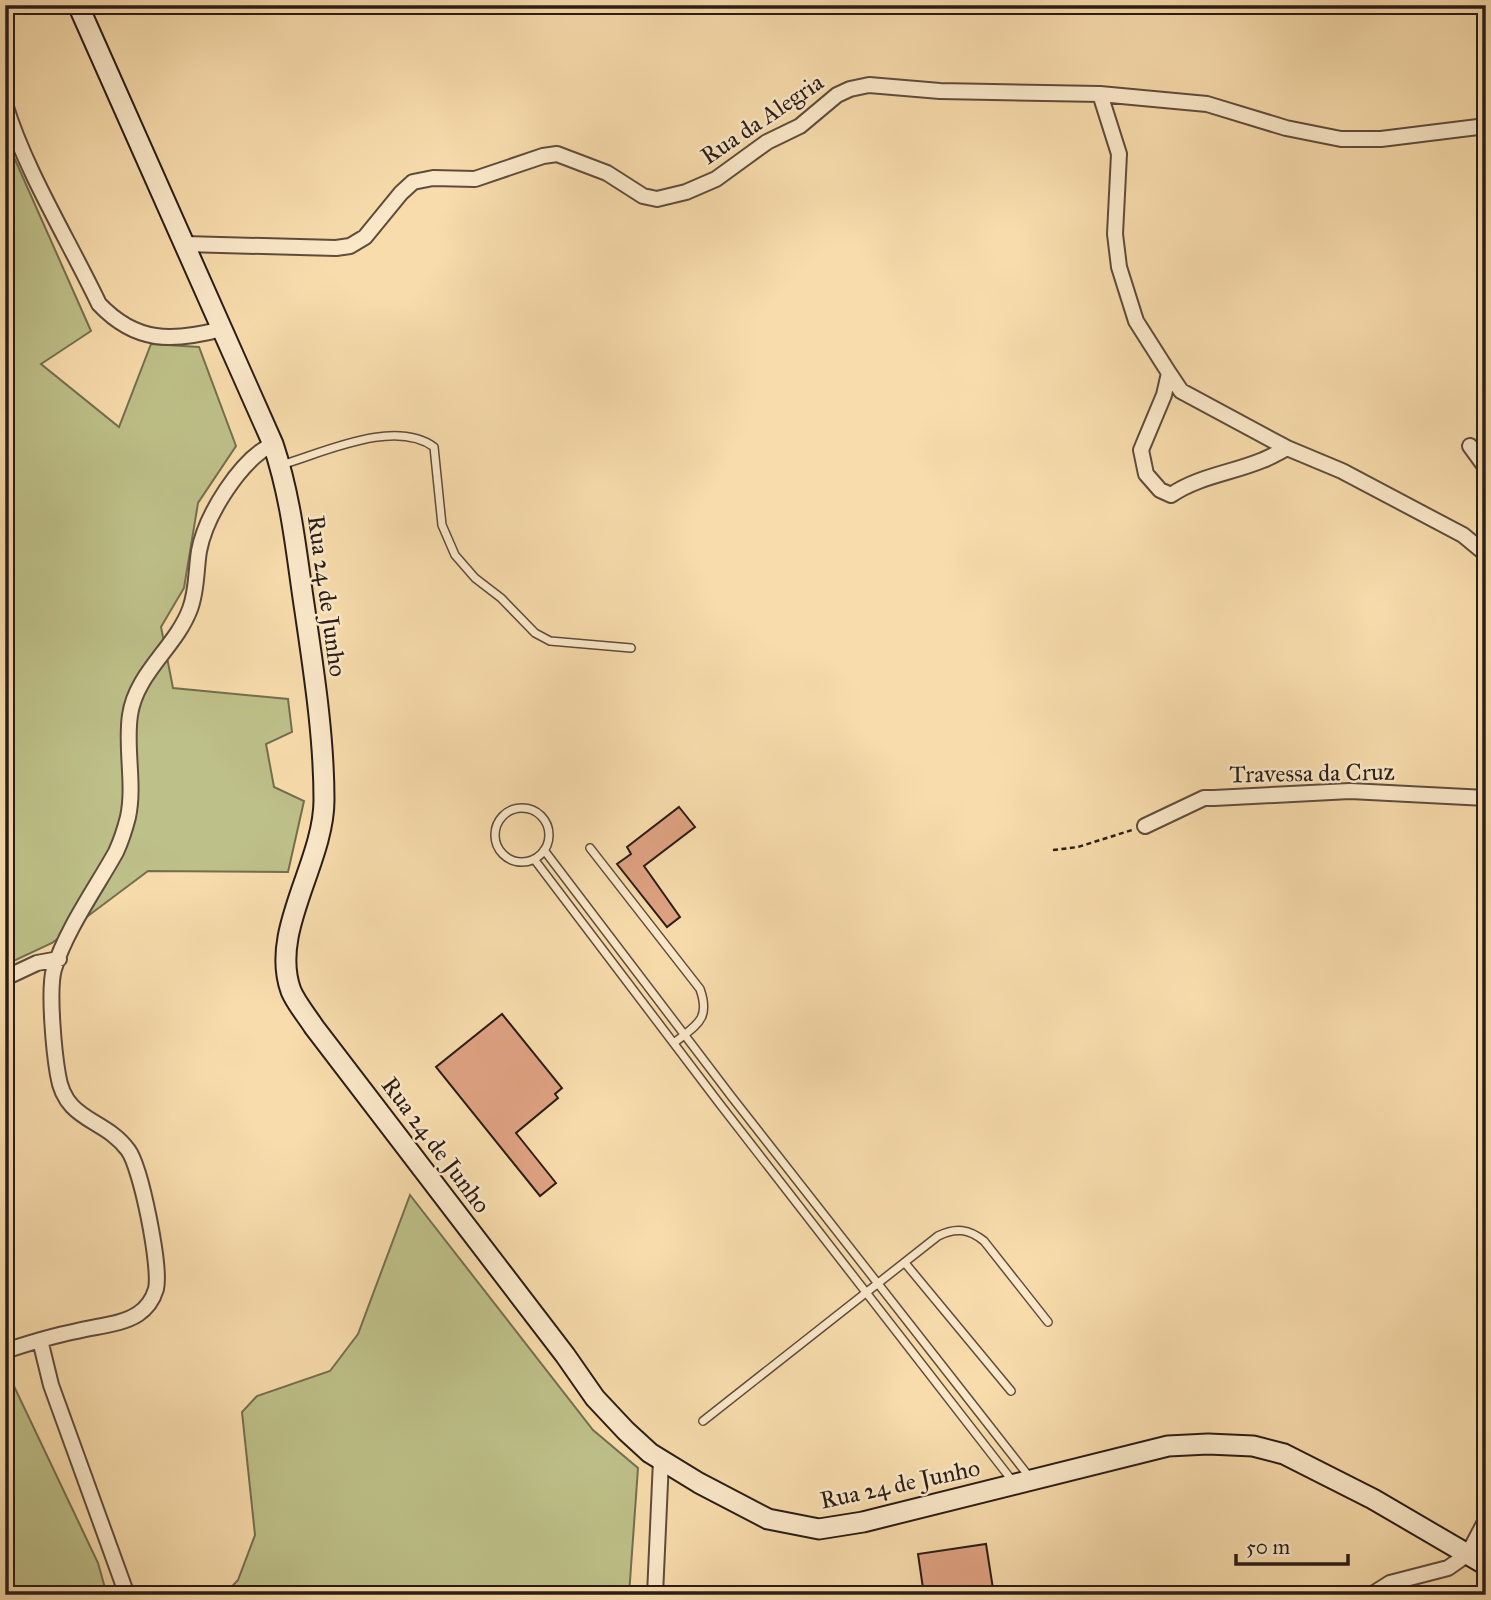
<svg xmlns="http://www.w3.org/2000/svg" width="1491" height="1600" font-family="'IM FELL Great Primer',serif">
<rect width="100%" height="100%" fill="#f8dcac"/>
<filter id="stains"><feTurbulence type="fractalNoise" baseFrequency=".00286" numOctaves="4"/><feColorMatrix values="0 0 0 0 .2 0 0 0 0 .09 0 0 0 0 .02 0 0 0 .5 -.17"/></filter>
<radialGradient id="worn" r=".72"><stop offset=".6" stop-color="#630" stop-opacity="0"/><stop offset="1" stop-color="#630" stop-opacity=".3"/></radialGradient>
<path fill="#bec089" stroke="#746e50" stroke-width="2" d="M5 137 91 331 41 364 119 427 151 344 199 347 236 446 198 503 184 588 161 627 173 688 288 699 292 732 266 744 274 787 304 801 288 872 148 871 52 943 5 965Z
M410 1195 593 1430 638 1468 629 1595H224L238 1580 255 1535 242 1412 257 1396 330 1371 358 1334Z
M5 1377 13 1384 98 1563 107 1595H5Z"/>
<path fill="#dfa282" stroke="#2a1c17" stroke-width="2" d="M679 807 695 827 644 866 680 917 667 927 617 864 631 854 627 847Z
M502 1014 562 1088 555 1094 558 1098 516 1133 556 1183 540 1196 436 1067Z
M986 1544 994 1595H924L918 1554Z"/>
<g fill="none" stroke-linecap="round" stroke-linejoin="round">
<g stroke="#5e4c3c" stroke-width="10">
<path id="service" d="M281 465C323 453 394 418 434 447L442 525 455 555 475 578 501 598 535 633 550 641 631 648
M495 835a27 27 0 1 1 54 0a27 27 0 1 1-54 0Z
M590 848 700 989C711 1020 696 1025 674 1043
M544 850 731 1096 1031 1479
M534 859 719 1103 1014 1483
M905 1263 1011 1391
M703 1421 938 1236C956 1227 969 1229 984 1241L1048 1322"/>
</g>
<g stroke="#5e4c3c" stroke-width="18">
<path id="minor" d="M5 6 7 5
M1100 94 1119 154 1115 234 1119 267 1136 321 1169 373 1164 395 1141 450 1146 474 1160 490 1171 495C1199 476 1232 473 1263 460 1271 457 1279 452 1287 448L1342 471 1463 535 1486 554
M5 104C25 170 69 241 99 304 136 343 172 342 222 329
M185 244 336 248 350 246 365 237 401 193 413 182 433 178 475 179 543 156 557 154 607 173 643 196 657 199 686 192 716 179 767 142 800 126 837 95 850 89 869 85 940 91 1100 94 1207 104 1286 128 1341 139H1381L1486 126
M1169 373 1181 391 1287 448
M1470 446 1486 468
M1145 826 1204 798H1214L1350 791 1486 798
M5 978 37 963 59 959
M40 1340 51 1385 127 1595
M5 1351C29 1343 52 1336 77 1331 96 1326 121 1325 138 1314 147 1308 153 1299 156 1289 161 1267 141 1167 128 1150 105 1118 65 1122 58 1075 54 1052 48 990 54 969 66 930 96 888 116 852 121 841 125 829 128 817 135 784 125 748 130 715 136 673 176 647 190 609 197 591 196 570 199 551 206 515 240 460 273 444
M655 1595 661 1460
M1371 1595 1390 1583 1448 1568 1468 1554 1486 1520"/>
</g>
<g stroke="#2a1c17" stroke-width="23">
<path id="secondary" d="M78 5 273 444C292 501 296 552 305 611 314 673 324 737 324 800 324 863 269 931 291 991 296 1003 307 1016 314 1027L565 1355 595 1398 626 1431 650 1453 699 1483 768 1519 819 1529 863 1522 1168 1446 1208 1444 1253 1446 1284 1454 1373 1499 1486 1565"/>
</g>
<path stroke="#2a1c17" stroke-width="2.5" stroke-dasharray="5 3.5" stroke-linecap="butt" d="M1053 850 1078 847 1132 830"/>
<use href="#service" stroke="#fae8c9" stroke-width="7"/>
<use href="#minor" stroke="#fae8c9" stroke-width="14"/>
<use href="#secondary" stroke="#fae8c9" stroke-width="19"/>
</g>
<g text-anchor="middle" stroke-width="5" stroke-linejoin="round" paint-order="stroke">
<g font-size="24" fill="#2a1c17" stroke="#fae8c9">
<text transform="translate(762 119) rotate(-34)" y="8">Rua da Alegria</text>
<text transform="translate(327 596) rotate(82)" y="8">Rua 24 de Junho</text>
<text transform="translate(1312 773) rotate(-1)" y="8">Travessa da Cruz</text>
<text transform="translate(436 1145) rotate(53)" y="8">Rua 24 de Junho</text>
<text transform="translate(900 1484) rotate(-12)" y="8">Rua 24 de Junho</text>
</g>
</g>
<rect width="1491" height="1600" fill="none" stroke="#f8dcac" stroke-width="28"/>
<rect x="7" y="7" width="1477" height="1586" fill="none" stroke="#2a1c17" stroke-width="3.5"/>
<rect x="14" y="14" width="1463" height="1572" fill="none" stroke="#2a1c17" stroke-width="2"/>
<path d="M1236 1554v10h112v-10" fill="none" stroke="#2a1c17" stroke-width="3.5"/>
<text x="1246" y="1554" font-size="21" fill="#2a1c17" stroke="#fae8c9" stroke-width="5" paint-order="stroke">50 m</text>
<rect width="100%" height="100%" filter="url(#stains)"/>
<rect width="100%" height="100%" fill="url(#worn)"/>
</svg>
